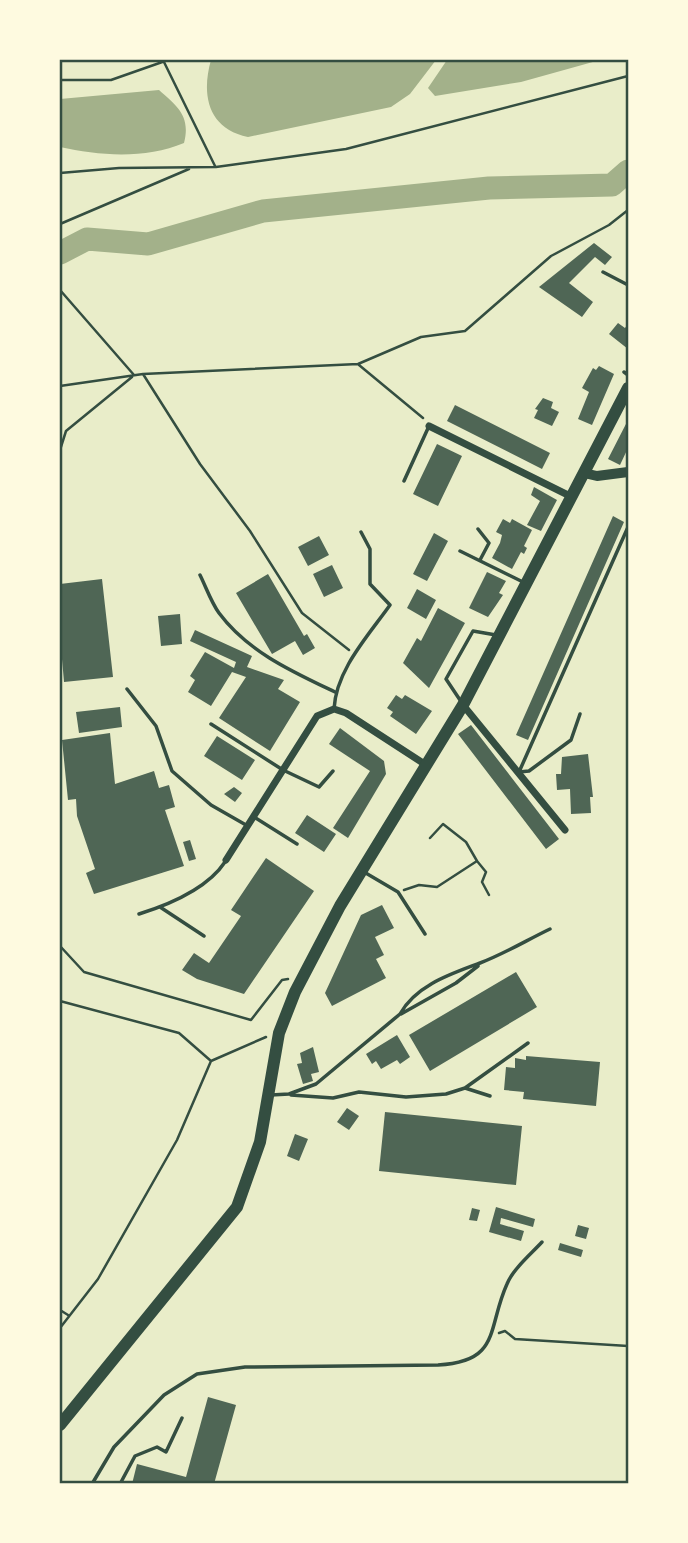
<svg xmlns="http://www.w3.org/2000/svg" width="688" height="1543" font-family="Karla,sans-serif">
<rect width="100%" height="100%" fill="#e9edc9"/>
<path fill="#a3b18a" d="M211 60H436L410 94 391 107 248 137C208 129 201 95 211 60Z
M447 60H600L521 82 435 96 428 88Z
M159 90C177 106 191 116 184 143 146 159 100 156 60 147V99Z"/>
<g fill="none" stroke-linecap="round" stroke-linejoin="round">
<path stroke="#a3b18a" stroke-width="23" d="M60 253 87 239 148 244 263 211 489 188 612 185 628 171"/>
</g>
<path fill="#4f6655" d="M594 243 612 257 605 265 595 257 569 283 593 302 582 317 539 287Z
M618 323 625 328 628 324V349L609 334Z
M599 366 614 374 592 425 578 419 589 392 582 388 593 368 596 370Z
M543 398 553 402 551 408 559 412 552 426 534 418 538 410 535 409Z
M455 405 550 453 542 469 447 421Z
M628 420V448L620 465 608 459Z
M437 444 462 456 438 506 413 494Z
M534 487 557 500 541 531 527 525 540 501 531 495Z
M613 516 624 522 528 740 516 735Z
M503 519 510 523 512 519 532 530 524 546 527 548 524 554 521 552 512 569 492 558 500 543 502 535 496 532Z
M434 533 448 541 427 581 413 574Z
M319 536 329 555 308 566 298 547Z
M332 565 343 588 324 597 313 574Z
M487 572 506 581 499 593 503 595 488 617 469 608Z
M268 574 304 636 307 634 315 648 303 655 295 641 272 654 236 593Z
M102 579 113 677 64 682 60 636V584Z
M417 589 436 600 426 619 407 608Z
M438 608 465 623 429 688 403 663 417 638 421 641Z
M180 614 182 644 161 646 158 616Z
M195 630 252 656 247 667 284 680 278 689 300 702 270 751 219 718 246 677 232 672 211 706 188 692 195 680 190 676 205 652 234 668 236 662 190 641Z
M396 695 402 699 405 695 432 711 416 734 390 716 393 712 387 708Z
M120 707 122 727 79 733 76 712Z
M471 725 559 839 546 849 458 734Z
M340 728 384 761 386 774 348 838 333 828 370 771 329 744Z
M110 733 115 784 154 771 159 788 169 785 175 807 165 810 184 866 94 894 86 873 95 869 77 816 76 799 68 800 62 740Z
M217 736 255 760 242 780 204 756Z
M588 754 593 797H590L591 813 571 814 570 789 557 790 556 774H561L562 757Z
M234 787 242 793 235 802 224 794Z
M307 815 336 834 324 852 295 833Z
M190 840 196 859 189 861 183 842Z
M266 858 314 891 244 994 197 979 182 970 194 953 209 963 241 916 231 910Z
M382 905 394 928 375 937 384 955 376 959 386 978 332 1006 325 993 361 915Z
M516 972 537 1007 430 1071 409 1035Z
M397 1035 410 1057 400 1064 397 1060 381 1069 376 1061 372 1064 366 1054Z
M313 1047 319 1072 311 1074 313 1081 303 1084 297 1064 302 1063 300 1053Z
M526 1056 600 1062 596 1106 523 1099 524 1092 504 1090 506 1067 515 1068V1058L526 1060Z
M347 1108 359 1116 349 1130 337 1122Z
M385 1112 522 1126 516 1185 379 1171Z
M295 1134 308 1139 299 1161 287 1156Z
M496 1207 535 1219 533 1227 501 1218 500 1224 524 1231 521 1241 489 1232Z
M472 1208 480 1210 477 1221 469 1220Z
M578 1225 589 1228 586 1239 575 1236Z
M560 1243 583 1250 581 1257 558 1250Z
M208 1397 236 1405 214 1484H132L137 1464 186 1477Z"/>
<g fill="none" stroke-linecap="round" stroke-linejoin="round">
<path stroke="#344e41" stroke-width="2.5" d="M163 60 215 166
M60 80H111L168 60
M60 173 119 168 216 167 346 149 628 76
M60 224 189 169
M60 290 134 375
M359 365 423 418
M143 374 200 464 250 531 302 613 349 650
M60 386 143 374 358 364 421 337 465 331 551 256 609 225 628 210
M60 450 66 431 132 377
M477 861 486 872 482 882 489 895
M404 890 419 885 437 887 477 861 466 842 443 824 430 838
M60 946 84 972 251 1020 282 980 288 979
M60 1001 179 1033 211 1061 266 1037
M60 1310 68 1315
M60 1328 98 1279 177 1140 211 1061
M499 1333 505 1331 515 1339 628 1346"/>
<path stroke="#344e41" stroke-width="3.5" d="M603 272 628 285
M624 372 628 375
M404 481 429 426
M478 529 489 543 480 560
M460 551 523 582
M200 575C206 587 211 602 219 613 248 652 293 672 335 692
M127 689 156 726 172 771 211 805 246 825
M460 700 446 679 473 631 496 635
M334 709C336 670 368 636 390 605L370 584V549L361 532
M211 724 283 770 319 787 333 771
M519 772 628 527
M519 772 529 771 571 740 580 714
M254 817 297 844
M364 872 398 892 425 934
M160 907 204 936
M139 914C171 904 207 889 225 862
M401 1014 456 983 478 966
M465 1088 528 1043
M271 1095 289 1094 316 1084 400 1014C416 985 451 974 480 963 504 954 527 940 550 929
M291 1095 333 1098 359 1092 406 1097 446 1094 465 1088 490 1096
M92 1484 114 1447 164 1395 197 1374 245 1367 438 1365C501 1362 487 1328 507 1284 513 1269 531 1254 542 1242
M120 1484 135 1456 157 1447 166 1452 182 1418"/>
<path stroke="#344e41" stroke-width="7" d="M429 426 572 497
M463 705 565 830
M226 860 317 716 334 709 346 713 426 765"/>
<path stroke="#344e41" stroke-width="10" d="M584 473 597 476 628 472"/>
<path stroke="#344e41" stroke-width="12" d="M60 1425 237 1207 260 1142 279 1033 295 992 340 906 463 705 628 388"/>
</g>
<rect width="688" height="1543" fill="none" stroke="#fefae0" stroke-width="122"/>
<rect x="61" y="61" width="566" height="1421" fill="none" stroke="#344e41" stroke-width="2.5"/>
</svg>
